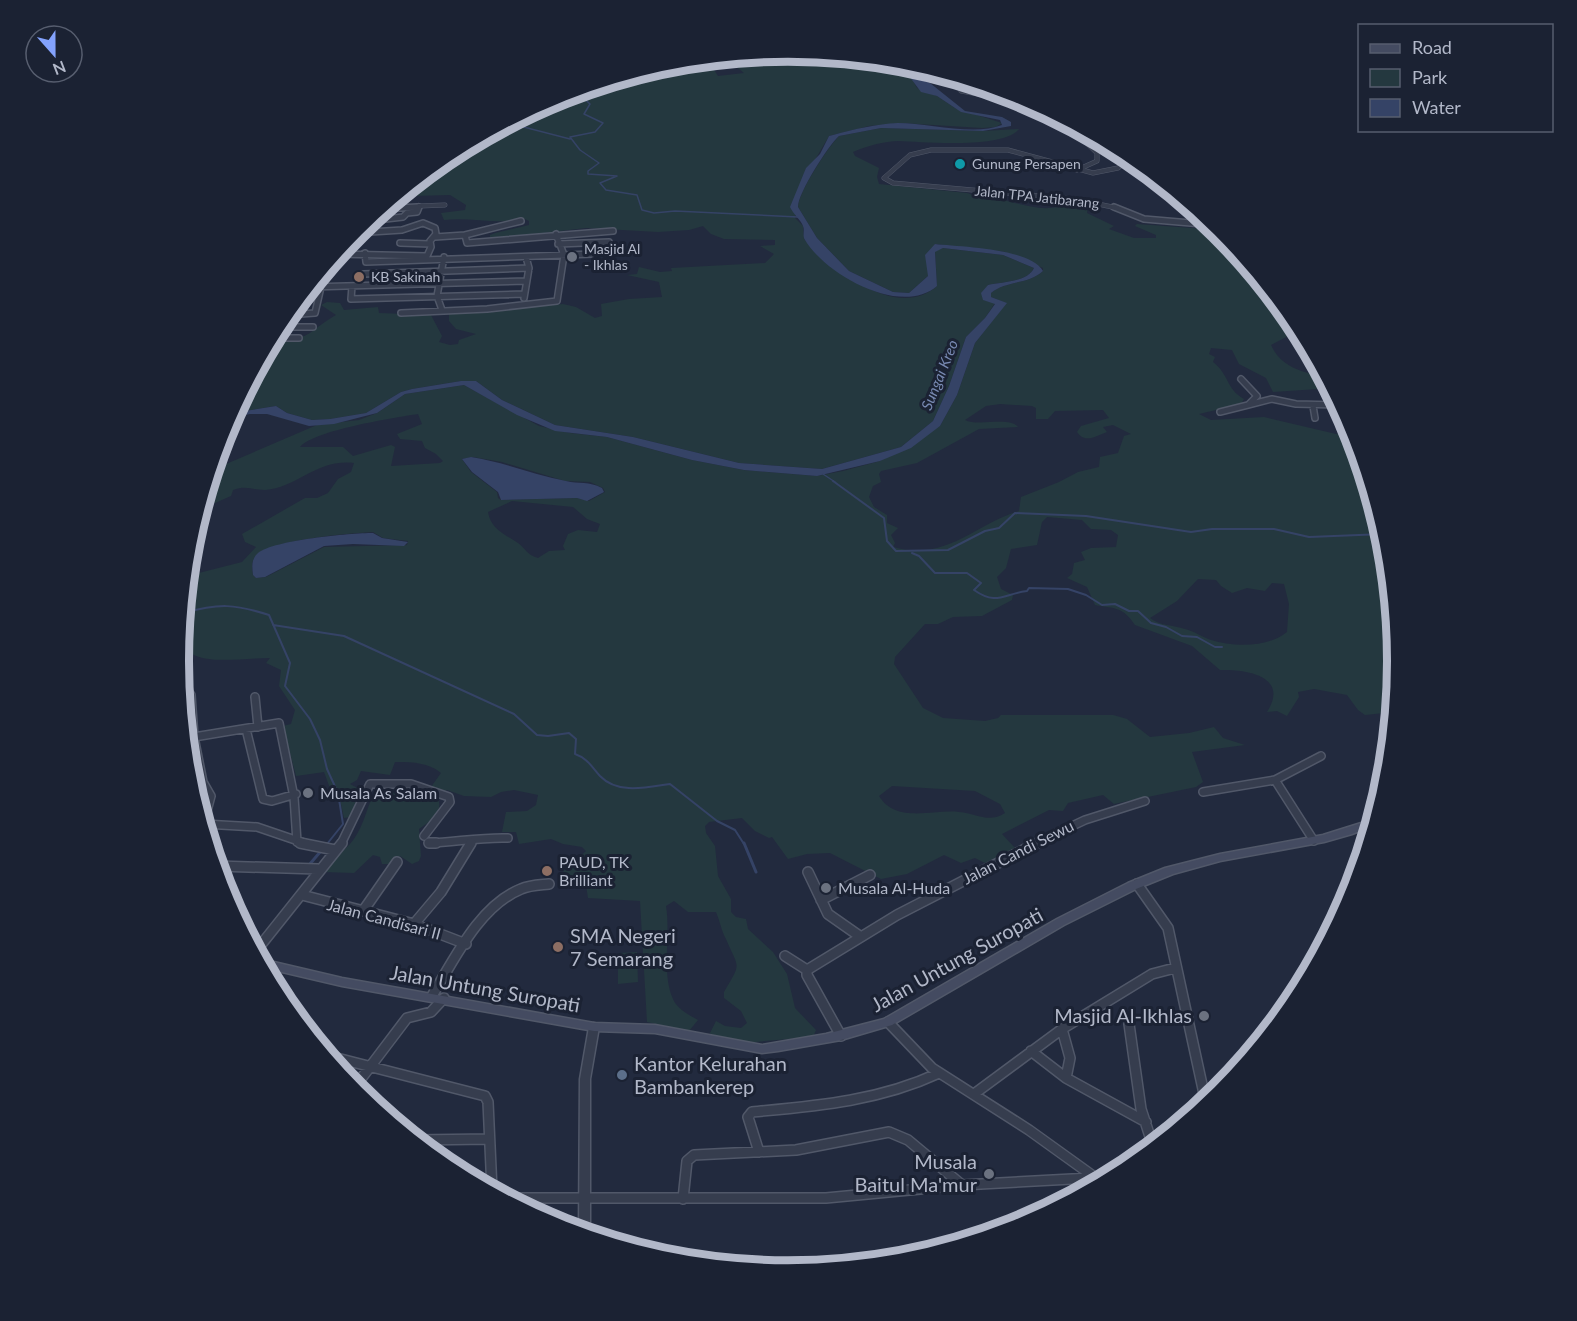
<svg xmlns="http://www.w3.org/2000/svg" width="1577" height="1321" font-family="Lato,sans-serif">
<rect width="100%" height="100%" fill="#222a3e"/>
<path fill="#24383f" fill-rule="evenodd" d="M803 52 908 63 942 73 915 74 913 81 917 88 937 96 955 108 1002 123 996 127 982 128 901 123 869 126 829 136 812 165 806 169 800 187 795 218 803 226 804 239C832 268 896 322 937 286L935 251 943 248 1003 255 1034 268C1028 282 1002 282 988 285L984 300 995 303 985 318 966 337 949 386 933 421 901 447 822 469 739 463 633 437 555 425 502 400 476 381H461L412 389 401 392 366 413 330 419 312 420 287 413 276 406 233 413 272 340C313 340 305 333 336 315L321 305 327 302 340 303 344 310 378 307 379 313 431 315 442 336 439 342 450 345 458 344 459 340 476 334 456 329 449 321V313L563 304 576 307 595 318 602 316 601 304 629 299 662 297 659 282 627 275 637 274 639 267 660 272 672 271 671 268 765 263 774 254 760 246 775 245V240L724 239 711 234 703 226 689 230 658 232 586 228 490 239V235L495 233 529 225V221L525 219C498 225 471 217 444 220L441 213 465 210 466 205 450 195 413 196 407 189 450 154 556 97 670 63 707 59 718 76 744 73 733 64 756 63 776 56 785 63Z
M881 128 983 131 1019 129C1004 149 923 142 899 141 884 141 867 146 853 152L855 156 879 168 877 177 879 184 967 193C979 198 991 196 1004 200 1018 204 1035 209 1050 208 1066 207 1071 204 1088 206L1087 213 1114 226 1109 229 1134 238H1156V235L1135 226 1137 224 1220 230 1297 325 1290 335 1271 345C1285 377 1321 370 1328 383L1318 385V389L1273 392 1266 378 1239 364 1232 350 1211 348 1209 354 1215 357 1213 362C1229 374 1226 389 1244 399L1241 404 1199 414 1211 420 1264 417 1336 434 1345 432 1346 424H1350L1386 542 1398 661 1393 712 1365 715 1358 710 1347 695 1314 689 1298 692 1299 697 1287 716 1277 711 1267 712C1290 676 1246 669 1220 670L1192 646 1135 625C1122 606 1116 609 1095 605L1087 587 1067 578 1072 574 1074 563 1085 560 1081 552 1091 548 1116 547 1118 535 1111 530 1091 529 1082 520 1047 517 1042 522 1037 545 1011 549 1006 568 997 577 1001 589 1013 595 1012 600 982 616 953 617 938 624H925L895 657 894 664 923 708 943 718 985 721 998 718 1001 715H1113L1127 719 1150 737 1189 733 1214 727 1223 738 1245 745 1192 752 1203 782 1196 787 1114 804 1103 795 1068 803 1063 811 1049 810 1002 834 1015 848 985 863 975 858 961 863 944 855 907 874 881 879 830 853 807 854 788 859 772 837 769 838 755 831 742 818 709 822 705 826 706 833 715 846 718 876 731 899V912L736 917 746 919 748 929 773 952 787 974 795 1008 816 1030 813 1037 743 1043 712 1037 710 1033 716 1021 725 1026 741 1028 747 1023 741 1011 724 998V992C742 961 739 970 726 939 721 930 720 921 716 912H688L674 901 666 906C671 935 661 972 673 999 677 1009 689 1015 698 1020L689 1031 647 1022 640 901 588 898 585 879 563 878 564 862 579 857 586 851 582 847 563 844 551 839 519 844 516 832H502L506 812 527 811 536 805 538 795 514 790 501 792 491 797 464 796 447 790 437 795C445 814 431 820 419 829L421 856 419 861 412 864 400 856 392 864H382L380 857 373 855 354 873 323 872C332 857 340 855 350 844 362 831 366 811 373 795L388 791 426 794 441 773C428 762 411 762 395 762L390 775 361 771 357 780 350 784 359 789 351 817 344 818 338 790 331 791 324 772 296 776 283 726 291 724 295 710 279 686 281 670 266 663 270 658C225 658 160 675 189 605L185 599 187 576 242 562 256 547 245 542 242 534 305 498H317L328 493 338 479 351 472 354 463C316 459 297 488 265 490 253 490 246 485 233 490L231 496 215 503 202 504 212 470 317 425 359 420 377 413 405 394 464 385 539 426 570 433 607 437 692 460 744 470 817 476 843 471 880 461 940 426 957 395 975 343 1006 303 991 297V293C1006 280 1028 285 1043 271V268L1005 252 935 244 928 264V276L909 293 893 292 849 271 817 238 798 207C798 193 828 147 839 136ZM1000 404 1032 406 1036 408V419H1048L1055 411 1103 410 1109 418 1081 426 1077 432C1085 444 1096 436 1107 432L1103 427 1113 425 1131 434 1124 436 1118 453 1100 457 1099 467 1078 472 1059 482 1021 497 1019 511C975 524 947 562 893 547L895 543 891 535 898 528 887 523V515L874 507 869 497 873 486 881 482 879 474 881 471 917 463 979 429 1018 427C1009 416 978 427 965 420L986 406ZM418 414 422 424 397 434 400 439 422 441 425 448 436 454 443 461 440 463 391 466 395 447 391 445 353 456 343 447H300C315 430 393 418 418 414ZM473 457 502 462 565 481 590 482 603 488 605 492 589 501 577 498 501 500 498 498 497 492 471 472 462 459ZM512 501 573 507 587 519 600 524 597 532 578 530 568 534 563 546 565 550 549 551 538 558C527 555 526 549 518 543 505 534 491 530 488 512ZM373 532 383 538 408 541 407 545 324 547 266 577 256 578 253 575C252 569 251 562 255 557 267 540 351 533 373 532ZM1198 579 1216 580 1221 586 1232 593 1247 588 1265 591 1272 583 1284 584 1289 604 1287 632C1268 648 1233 647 1211 640 1202 637 1194 631 1185 629 1173 625 1160 626 1150 618L1177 601ZM892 786 975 791 1000 804 1005 813C989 824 976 813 959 812 933 809 896 824 879 796Z
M637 952 638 982 618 984V953Z"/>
<path fill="#354366" d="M942 73 948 75 917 78 930 83 965 111 1002 117 1011 122V126L983 131 881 128 839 136C828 146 798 193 798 207L817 238 849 271 893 292 909 293 928 276 925 255 935 244C961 247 1030 248 1043 271 1028 285 1006 280 991 293V297L1007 303 975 343 957 395 940 426 911 448 880 461 817 476 744 470 692 460 607 437 555 431 517 415 464 385 405 394 377 413 334 424 309 426 267 414H250L230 418 233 413 276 406 287 413 312 420 330 419 366 413 401 392 412 389 461 381H476L502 400 555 425 633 437 739 463 822 469 901 447 933 421 949 386 966 337 985 318 995 304 983 300 981 293 988 285C1002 282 1028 282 1034 268L1003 255 943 248 935 252 937 286C901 317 826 275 805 240 802 236 805 230 803 226 801 220 793 214 790 207L806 168 820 154 829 136 833 135C855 129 876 124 898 123 928 123 974 136 1002 125L1000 120 961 112 937 96 921 92 909 76Z
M471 457C504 462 534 475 566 481 579 484 589 481 602 488L604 492 587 501 577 498 501 500 498 492 472 472 462 459Z
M373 533 382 538 408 542 404 546 353 544 324 546 265 577 256 578 253 575C252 567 251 559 258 553 274 540 350 533 373 533Z"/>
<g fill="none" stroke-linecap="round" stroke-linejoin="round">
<path stroke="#354366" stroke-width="1.5" d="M576 91 590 104 584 114 603 123 595 132 570 137 580 150 599 163 588 171V174L617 176 600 183 606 190 637 195 642 210 654 213 675 211 798 217
M508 123 570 139
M823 474 835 482"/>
<path stroke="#354366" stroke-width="2" d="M833 481 884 518 887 541 896 551 948 550 985 531 999 528 1015 513 1086 516 1191 532 1212 529H1274L1309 537 1384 534
M912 553 919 556 935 573H967L981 583 974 590C997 606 1003 594 1027 591L1029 588 1068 589 1086 595 1102 605 1115 604 1129 611H1138L1151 623 1166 627 1182 636 1197 637 1215 647H1222
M184 613C219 603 235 604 269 615L290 663 285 686 310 719 320 740 327 769 338 793 343 824 327 844
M273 625 344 636 514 714 537 735 548 736 569 733 576 739 575 754C587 758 592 767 600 776 618 795 648 787 670 784L717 821 735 830 744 844"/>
<path stroke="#354366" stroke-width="3" d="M744 843 756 872
M309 865 321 851"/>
<g stroke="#515869" stroke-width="5">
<path id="minor-far3" d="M961 91 984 95 999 91
M1015 95 1074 131 1097 153V161L1077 170
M394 208 417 207
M418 208 419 206 445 205
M1117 208 1074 199 893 183 884 178 910 155 931 150H1008L1093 173 1118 168 1131 157"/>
</g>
<g stroke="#515869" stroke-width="8">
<path id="minor-far2" d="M1114 207 1144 219 1214 225
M383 209 417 207
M368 221 403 217 407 213 417 212 419 207
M355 233 402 230 423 223 435 228 436 234 430 241 431 247 427 256
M465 235 521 221
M435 237 465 235 467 243 613 231
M347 242 349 253
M400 243 430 244
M558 244 609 242
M365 253 366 262 593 254
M337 254 426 256
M364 274 529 268
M352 286 351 299 524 294
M310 287 526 281
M524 298 529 268 526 257
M442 310 437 296 444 257
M401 313 487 309 557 301 564 255 556 234
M287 315 315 313 321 287
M279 327H313
M273 338H299
M1327 391 1337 399
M1248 405 1272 399 1296 404 1339 405
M1313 406 1315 418
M1220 412 1248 405 1257 396 1241 379"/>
</g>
<g stroke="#515869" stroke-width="10">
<path id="minor-far1" d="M181 682 191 695 194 737 203 782 211 796 204 822
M255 697 258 727
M246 729 263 799 272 801 296 794
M194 737 279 723 294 797 297 842
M192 782H203
M1203 792 1275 780
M204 824 257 827 307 844
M1314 841 1275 780 1321 756
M429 843C456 842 481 837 508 838
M341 844 370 784H411L449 797 450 802 424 836
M470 844 472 841
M1034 844 1085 820 1145 801"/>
</g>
<g stroke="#515869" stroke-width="12">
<path id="minor" d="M300 843 335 850
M429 843H436
M217 866 318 869
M808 872 828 914 858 935
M1137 884 1168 928 1206 1103
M302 895 414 924 466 944
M821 900 870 875
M363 911 397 862
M414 924 441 892 471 843
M256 951 342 843
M785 956 807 970
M432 996C454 960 479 906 521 889 530 885 540 885 549 884
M888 1022 932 1068 1029 1130 1093 1176
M1129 1024 1141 1109 1153 1146
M1062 1029 1070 1058 1066 1078
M841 1036 807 975V970L897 915 1037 843
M1031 1051 1066 1078 1146 1122
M329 1056 485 1096 488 1102 492 1190
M354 1088 407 1018 431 1012 444 998
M974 1094 1062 1029 1152 974 1175 968
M416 1140 489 1139
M759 1152 748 1117 752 1112C817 1106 879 1101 939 1073
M507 1198H826L962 1185 1109 1177
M683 1199 687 1161 694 1155 796 1150 889 1132 908 1140 962 1185
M559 1225 585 1224"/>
</g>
<g stroke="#515869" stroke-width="3">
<path id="tertiary" d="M594 1023 598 1024 599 1027 590 1079V1234L579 1231 580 1079 589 1027 590 1024Z"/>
</g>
<g stroke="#515869" stroke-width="3">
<path id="secondary" d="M1374 819 1372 826 1352 834 1324 842 1220 861 1173 874 1136 889 1064 925 892 1025 841 1040 778 1051 762 1053 655 1033 594 1031 342 986 265 968 261 959 342 978 594 1023 655 1025 762 1045 826 1034 884 1019 1057 919 1128 883 1165 868 1220 854 1323 835Z"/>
</g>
<use href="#minor-far3" stroke="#363d4e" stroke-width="4"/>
<use href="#minor-far2" stroke="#363d4e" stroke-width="5"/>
<use href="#minor-far1" stroke="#363d4e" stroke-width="7"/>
<use href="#minor" stroke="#363d4e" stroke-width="9"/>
<use href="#tertiary" fill="#363d4e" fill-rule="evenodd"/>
<use href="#secondary" fill="#444b61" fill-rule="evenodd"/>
</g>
<circle fill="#0f9aa8" stroke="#1b2233" stroke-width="2" cx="960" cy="164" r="6"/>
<g fill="#6b7280" stroke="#1b2233" stroke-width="2">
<circle cx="572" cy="257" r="6"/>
<circle cx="308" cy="793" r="6"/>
<circle cx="826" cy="888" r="6"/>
<circle cx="1204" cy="1016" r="6"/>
<circle cx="989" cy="1174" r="6"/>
</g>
<g fill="#8d6e63" stroke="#1b2233" stroke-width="2">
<circle cx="359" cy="277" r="6"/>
<circle cx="547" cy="871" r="6"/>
<circle cx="558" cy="947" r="6"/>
</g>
<circle fill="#5c6f8a" stroke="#1b2233" stroke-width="2" cx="622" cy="1075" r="6"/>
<g text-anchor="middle" stroke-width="6" stroke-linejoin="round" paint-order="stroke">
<g font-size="14" fill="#b2b8c9" stroke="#1b2233" text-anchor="start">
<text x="972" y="169">Gunung Persapen</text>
<text x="584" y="254">Masjid Al<tspan x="584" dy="16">- Ikhlas</tspan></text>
<text x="371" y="282">KB Sakinah</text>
</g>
<g font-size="14" fill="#b2b8c9" stroke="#1b2233">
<text transform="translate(1037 197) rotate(6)" y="5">Jalan TPA Jatibarang</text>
</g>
<g font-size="15" font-style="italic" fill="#7889b2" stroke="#1b2233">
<text transform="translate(940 375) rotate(-68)" y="5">Sungai Kreo</text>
</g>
<g font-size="16" fill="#b2b8c9" stroke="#1b2233" text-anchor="start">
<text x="320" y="799">Musala As Salam</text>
<text x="559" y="868">PAUD, TK<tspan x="559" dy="18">Brilliant</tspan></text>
<text x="838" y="894">Musala Al-Huda</text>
</g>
<g font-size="16" fill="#b2b8c9" stroke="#1b2233">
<text transform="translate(1018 852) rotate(-27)" y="6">Jalan Candi Sewu</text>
<text transform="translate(384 919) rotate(15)" y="6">Jalan Candisari II</text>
</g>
<g font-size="20" fill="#b2b8c9" stroke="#1b2233" text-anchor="start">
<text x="570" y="943">SMA Negeri<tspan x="570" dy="23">7 Semarang</tspan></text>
<text x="1192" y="1023" text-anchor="end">Masjid Al-Ikhlas</text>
<text x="634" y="1071">Kantor Kelurahan<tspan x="634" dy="23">Bambankerep</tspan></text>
<text x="977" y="1169" text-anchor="end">Musala<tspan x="977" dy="23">Baitul Ma'mur</tspan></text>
</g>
<g font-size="20" fill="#b2b8c9" stroke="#1b2233">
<text transform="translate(957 960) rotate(-29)" y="7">Jalan Untung Suropati</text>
<text transform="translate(485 989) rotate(10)" y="7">Jalan Untung Suropati</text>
</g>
</g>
<path d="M0 0H1577V1321H0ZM189 661a599 599 0 1 1 1198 0a599 599 0 1 1-1198 0Z" fill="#1b2233" fill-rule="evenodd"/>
<path fill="none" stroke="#b2b8c9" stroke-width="8" d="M189 661a599 599 0 1 1 1198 0a599 599 0 1 1-1198 0Z"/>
<rect x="1358" y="24" width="195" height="108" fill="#1b2233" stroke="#575e6f" stroke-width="1.5"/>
<rect x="1370" y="44" width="30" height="9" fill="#444b61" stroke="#575e6f" stroke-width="1.5"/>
<text x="1412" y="54" font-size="18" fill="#b2b8c9">Road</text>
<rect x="1370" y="69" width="30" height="18" fill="#24383f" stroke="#575e6f" stroke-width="1.5"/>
<text x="1412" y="84" font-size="18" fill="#b2b8c9">Park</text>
<rect x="1370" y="99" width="30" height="18" fill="#354366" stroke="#575e6f" stroke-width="1.5"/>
<text x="1412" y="114" font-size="18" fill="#b2b8c9">Water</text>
<g transform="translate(54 54) rotate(159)"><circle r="28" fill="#1b2233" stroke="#575e6f" stroke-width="1.5"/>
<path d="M0-4.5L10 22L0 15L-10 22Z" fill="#83a2fd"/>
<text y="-9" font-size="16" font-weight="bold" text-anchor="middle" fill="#b2b8c9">N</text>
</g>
</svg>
